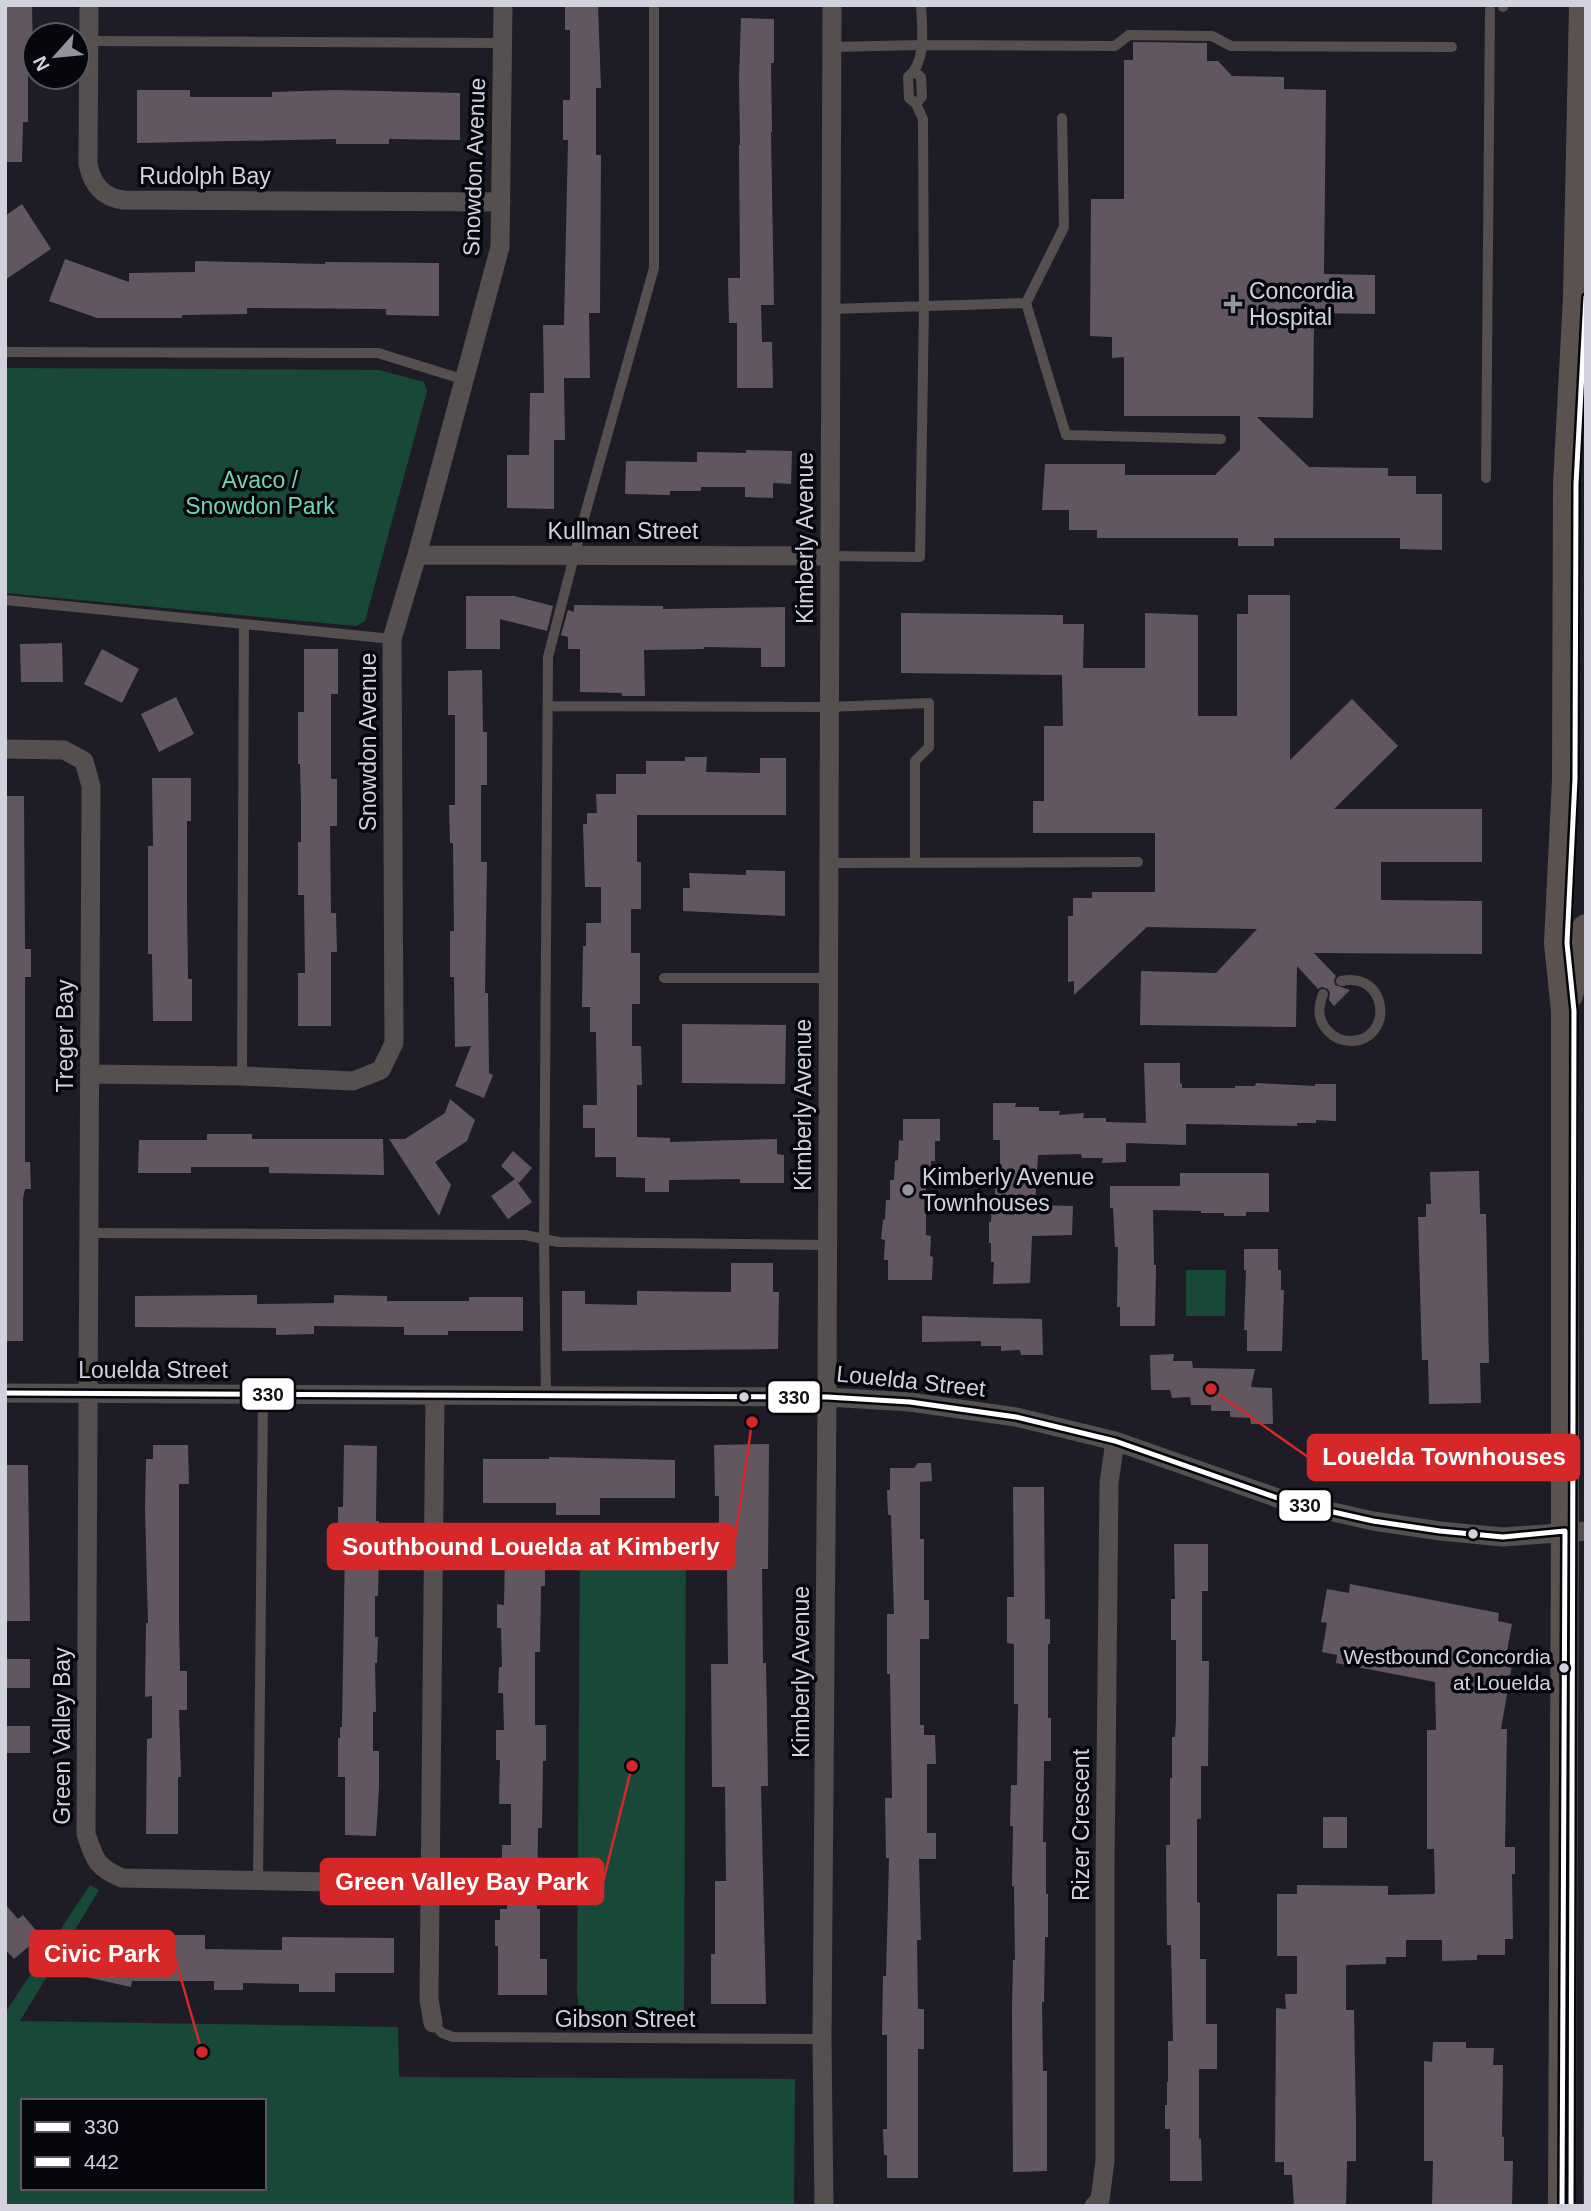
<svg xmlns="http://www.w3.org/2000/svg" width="1591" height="2211" font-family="Arial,sans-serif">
<rect width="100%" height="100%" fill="#1e1d27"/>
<path fill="#184837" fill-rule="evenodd" d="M5 368 379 370 424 382 427 391 365 621 356 626 5 593Z
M1186 1270H1226L1225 1316H1186Z
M686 1540 684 2011H579L577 1991 580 1541Z
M1584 1586 1586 2206H1583Z
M90 1885 99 1890 20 2021 398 2027 399 2077 795 2079 794 2206H5V2013ZM23 2101H264V2188H23Z"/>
<path fill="#625761" d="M5 5H32L33 54H28V122H23L22 162H5Z
M565 5H598L601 88H596V155H601L600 313H589L590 378H564L565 440H554V509L507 508V455H529L530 393H544L543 325H564L568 140H563V100H570V30H565Z
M741 18 774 19V63H771L772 132H771L774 305H761L762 342H772L773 388H737V323H729L728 278H740L739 145H740L739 80Z
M1133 42 1207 43V61H1218L1232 76 1284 77V89L1326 90 1324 274 1375 275V314L1314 313 1313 418 1257 417 1309 467 1388 468V476H1416V494H1442V550L1400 549V538H1274V546H1238V538H1097V530H1069V510H1042L1045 464H1125V475H1215L1240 450V416H1124V357L1112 358V337L1090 336 1091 199H1124V60H1133Z
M137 90H190V97H272V92L336 90 460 93V140L389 139V144H336V139L137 143Z
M22 204 51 249 5 280V216Z
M65 259 129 282V273L195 272V261L325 264V262L439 263V316L386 315V309L247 308V314L182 315V318H97L49 301Z
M746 450 792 451 791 484 773 483V498L745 497V487H701V491H670V495L625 494 626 461 697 462V452L746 453Z
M1248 595H1290V760L1352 699 1398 746 1334 809H1482V862H1381V900L1482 901V954L1314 953 1336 976 1334 980 1335 985 1350 990 1334 1006 1329 1000 1330 993 1328 989 1322 987 1318 989 1297 966 1296 1027 1140 1025 1141 971 1216 973 1257 929 1147 927 1074 995V981L1068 982V916H1073V898H1092V892H1155V833H1033V801H1044V726H1063L1062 675 901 673V613L1063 615V624H1084L1083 668H1145V613L1198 615V716H1237V614H1248Z
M466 596H514L553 606 547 631 500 619V649H466Z
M574 605 663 606V609L785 607V667H761V648L704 647V649L644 650 645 696H622V693L580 692V649H568V637L561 635 568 610 574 612Z
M62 643 63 682H21L20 644Z
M102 649 139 669 122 703 84 684Z
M304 649H338V694H331V779H337V826H330L331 913H336L337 952H331V1026H298V973H305L304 895H298V842H301V802L300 764H298V712H304Z
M482 670 483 732H487V785H481V862H487L485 993H488L489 1073 493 1075 484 1098 455 1086 471 1046 455 1047 454 977H450V931H454L453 843H450L449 805H455V715H448V671Z
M176 697 194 734 159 752 141 714Z
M685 757H707L706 772 760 773V758H786V815H637V862H641V909H631V953H640V1004H632V1046H641L642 1085H637V1137L670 1138V1142L777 1139V1154L784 1155V1183H740V1179L669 1180V1192H645V1178L616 1177V1157H595V1128H583V1105H597L596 1032H590V1007H582L583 946H586V923H601V887H585L583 824H587V813H597L596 794H616V774H646V761H685Z
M152 778H191V821H187V902L188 979H192V1021H153L152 954H148V846H153Z
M5 796H24L25 949H31V977H25V1162H30L31 1189H25L23 1198V1341H5Z
M746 870 785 871V916L683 911V888H690L689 873 746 875Z
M682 1024 786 1025 785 1084 682 1083Z
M1144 1063H1180V1083L1182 1084V1088H1235V1086H1255L1256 1083 1315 1086V1084H1336V1121L1316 1120V1123H1297V1126L1186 1124V1145L1126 1143V1162L1102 1163 1103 1158H1082L1081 1154 1038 1155 1035 1205 1073 1206 1072 1235 1032 1236 1030 1283 993 1284 994 1262H991V1243H989V1222H991L992 1202H995V1183L1000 1182V1140H993V1103H1016L1015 1107H1039V1111H1060L1059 1115 1084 1113 1083 1118H1106V1122L1146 1123Z
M450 1099 475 1120 467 1141 435 1162 451 1185 439 1216 389 1139H405L445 1113Z
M903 1119H940V1141H935V1161H931V1181H926V1235L931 1236 930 1256 933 1257 932 1280H888V1260H884L885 1240 881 1239 883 1220 885 1219 886 1200H890V1180H894L895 1161 898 1160 899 1140 903 1141Z
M207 1134H252V1139H383L384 1175 269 1173V1167H191V1173H138L139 1140H207Z
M513 1151 532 1168 519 1183 501 1166Z
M1479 1171 1480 1214H1486L1489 1363H1480L1481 1403 1429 1404 1428 1360H1422L1418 1217H1426V1204H1431L1430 1172Z
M1180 1173H1269V1212H1246V1216H1224V1213H1201V1211L1153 1210 1154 1265H1156L1155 1326H1120V1307H1117L1118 1247H1115L1113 1208H1110V1186H1180Z
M515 1179 532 1202 508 1219 491 1196Z
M1244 1249H1278V1270H1281V1290H1284L1282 1351H1247V1330H1244L1246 1270H1244Z
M731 1263H773V1292H779L778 1349 562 1351V1291H585V1304L637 1305V1291L731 1292Z
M257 1295V1304L334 1303V1295L387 1296V1301H469V1297H523V1331H448V1335H404V1327L314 1326V1334L276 1335V1328L135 1327V1296Z
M922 1316 1042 1319 1043 1355H1021L1020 1350 1001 1351V1346H981V1341L922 1342Z
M1174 1354 1173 1361H1192L1193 1368 1255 1369 1251 1387 1272 1388 1273 1424H1251L1250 1418 1230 1417V1411H1211V1405H1191L1190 1397 1172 1398 1170 1390H1151L1150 1355Z
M769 1444 768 1569H762L763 1663H766L767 1714 768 1786H761L766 2004H711V1954H715V1881H726L725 1787H712L711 1664H728L727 1569H719V1496H715L714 1445Z
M153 1445H188L189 1484H179V1623L180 1671H187V1710H179L181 1777H178V1834H146L147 1739 152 1738V1696L145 1697 146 1623H148L145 1508 146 1459H153Z
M344 1445 377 1446 376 1521H379V1546L378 1596H375V1637H378L377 1663H375L376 1712H373V1751H379V1787L376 1836 345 1835V1777H338V1738H340V1727H342L345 1546H338V1507H343Z
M549 1457 675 1460V1498H600V1515H556V1503H483V1459H549Z
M918 1463H931L932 1481 920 1482V1539H924V1600H929V1639H920V1725H924V1735H935L936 1764H927V1833H936V1859H919L921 1940H917L918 2009H924V2049H918V2178H887V2155H884L883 2129H887V2035H882L883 1976H886L888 1901 889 1858H886L885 1798H892L890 1674H887V1614H894L891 1515H888L887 1490H890V1468H914Z
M5 1465H28L30 1621H5Z
M1013 1487H1044L1045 1619H1050V1644H1048V1718H1051V1761H1044L1043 1842H1046V1894H1048V1937H1045L1044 2002H1042L1043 2071H1047V2171L1013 2172 1012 2010 1013 1960H1015L1014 1886H1012L1013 1826H1010L1011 1785H1017L1018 1704H1014V1644L1007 1643V1597H1014Z
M1174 1544H1208V1591H1202V1661H1209L1208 1766H1201V1819H1197V1902L1200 1903V1959H1206V2024H1217V2069H1199V2139H1201L1202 2181H1170V2129H1165V2105H1167V2082H1168V2041H1173L1171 1945H1167L1166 1845H1170V1778H1172V1737H1175L1176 1719V1640H1171V1599H1175Z
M505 1555 545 1556V1586H541L540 1652H535V1725H546V1761H543L542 1828H538L537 1909H540V1959H547V1995H498V1946H495V1920H500V1909H507V1871H502V1845H511V1804H499L500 1760H496V1730H504L503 1693H498L499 1667H502L501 1628H497V1604L504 1605Z
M1350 1584 1499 1613 1498 1621 1512 1624 1507 1651 1514 1653 1501 1729H1507L1505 1847H1515V1874H1512L1513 1939H1505V1955H1477V1960L1442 1961V1940H1406V1957H1386V1964L1346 1965V2010H1354L1356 2124V2161H1347L1346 2206H1294L1292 2175H1284V2162H1275L1276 2008 1286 2009 1285 1994H1297V1956H1277V1894H1297V1885L1388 1886V1895L1434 1894 1435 1892 1434 1849H1427V1730H1436L1435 1682 1336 1663 1337 1655 1322 1652 1327 1623 1321 1622 1327 1589 1349 1593Z
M5 1659H30V1688H5Z
M5 1726H30V1753H5Z
M1323 1817H1347V1848H1323Z
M5 1904 18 1919 23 1915 41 1936 14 1959 5 1949Z
M81 1932 154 1948V1943L174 1944V1935H205V1949L282 1950V1937L394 1938V1973H335V1992H299V1984L243 1983V1990H214V1981H132L131 1987 72 1974Z
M1433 2042H1466V2048H1494L1493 2065H1503L1502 2137H1504V2161H1513L1512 2206H1432L1433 2161H1424V2061L1432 2062Z"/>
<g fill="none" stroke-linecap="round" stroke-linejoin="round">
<path stroke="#564f4f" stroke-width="10" d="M1503 5V7
M89 41 503 43
M832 47 922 45 1115 46 1129 35 1212 36 1231 46 1452 47
M915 72 921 77 922 97 916 104
M1026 303 1064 227 1062 118
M830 309 1026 303 1066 435 1221 439
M5 352 378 353 465 380
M1486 478 1490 10
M829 556 920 557 924 306 923 119 916 104 909 98 908 77C927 62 922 27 921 5
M5 600 392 639
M548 706 829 707 929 703V747L915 761V863
M829 863 1138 862
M664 978H828
M1323 994C1318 1007 1317 1019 1327 1030 1333 1037 1341 1041 1351 1041 1394 1040 1389 971 1341 981
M242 1076 244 624
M88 1233 525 1235 558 1242 827 1245
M546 1396 544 1240 548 657 584 518 654 268V5
M258 1881 263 1395
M433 2023 442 2033 453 2037 822 2039"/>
<path stroke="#564f4f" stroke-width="19" d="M89 5 88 164C92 184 102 197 123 200L501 202
M417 555 829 556
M5 749 64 750 84 761 91 786 86 1834C95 1860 96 1867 122 1878L430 1884
M90 1074 242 1076 353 1081 381 1070 394 1043 392 639 417 555 500 247 503 5
M5 1393 827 1397 910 1402 1016 1417 1115 1441 1289 1502 1373 1521 1440 1531 1503 1537 1586 1531
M433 2023 429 1999 435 1395
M824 2206 822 2039 827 1397 832 5
M1094 2206 1100 2200 1105 2161V1869L1109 1483 1115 1441"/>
<path stroke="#5b5250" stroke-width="28" d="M1569 995 1586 928
M1562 2206 1565 1531V1011L1558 943 1566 779 1567 484 1577 297 1583 5"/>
<g stroke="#06060d" stroke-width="10">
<path id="bus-1" d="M5 1393 827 1397 910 1402 1016 1417 1115 1441 1289 1502 1373 1521 1440 1531 1503 1537 1565 1531
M1562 2206 1565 1531"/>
</g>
<g stroke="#06060d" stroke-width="10">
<path id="bus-2" d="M1571 2206 1574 1011 1567 943 1575 779 1576 484 1586 297"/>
</g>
<use href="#bus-1" stroke="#fff" stroke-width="5"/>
<use href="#bus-2" stroke="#fff" stroke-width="5"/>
</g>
<g fill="#93939f" stroke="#06060d" stroke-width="2.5">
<path d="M1229.5 293.5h7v7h7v7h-7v7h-7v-7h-7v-7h7z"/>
<circle cx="908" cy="1190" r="7"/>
</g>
<g fill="#d2d2df" stroke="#06060d" stroke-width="2.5">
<circle cx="744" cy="1397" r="6"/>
<circle cx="1473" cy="1534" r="6"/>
<circle cx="1564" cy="1668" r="6"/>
</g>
<g text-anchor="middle" stroke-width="7" stroke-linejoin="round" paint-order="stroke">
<g font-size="21" fill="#d2d2df" stroke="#06060d" text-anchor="end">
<text x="1551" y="1664">Westbound Concordia<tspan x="1551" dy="26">at Louelda</tspan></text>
</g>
<g font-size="23" fill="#d2d2df" stroke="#06060d">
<text transform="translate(474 167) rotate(-88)" y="8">Snowdon Avenue</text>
<text x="205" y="184">Rudolph Bay</text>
<text x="623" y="539">Kullman Street</text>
<text transform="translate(805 538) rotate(-90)" y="8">Kimberly Avenue</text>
<text transform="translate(368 742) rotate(-90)" y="8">Snowdon Avenue</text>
<text transform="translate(65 1036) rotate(-90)" y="8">Treger Bay</text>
<text transform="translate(803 1105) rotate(-90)" y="8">Kimberly Avenue</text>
<text x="153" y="1378">Louelda Street</text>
<text transform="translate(911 1381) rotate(6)" y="8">Louelda Street</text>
<text transform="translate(801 1672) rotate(-90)" y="8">Kimberly Avenue</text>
<text transform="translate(62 1736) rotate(-90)" y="8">Green Valley Bay</text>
<text transform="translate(1081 1825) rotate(-90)" y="8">Rizer Crescent</text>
<text x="625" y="2027">Gibson Street</text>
</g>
<g font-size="23" fill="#d2d2df" stroke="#06060d" text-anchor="start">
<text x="1249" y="299">Concordia<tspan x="1249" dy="26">Hospital</tspan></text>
<text x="922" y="1185">Kimberly Avenue<tspan x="922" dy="26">Townhouses</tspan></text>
</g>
<g font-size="23" fill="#73d5ac" stroke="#06060d">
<text x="260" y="488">Avaco /<tspan x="260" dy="26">Snowdon Park</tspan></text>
</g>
</g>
<path fill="none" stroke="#d62828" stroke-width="2.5" d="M1211 1389L1308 1457M752 1422L734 1546M632 1766L603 1882M202 2052L174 1954"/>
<g fill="#d62828" stroke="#06060d" stroke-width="2.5">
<circle cx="1211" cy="1389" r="7"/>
<circle cx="752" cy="1422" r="7"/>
<circle cx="632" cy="1766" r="7"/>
<circle cx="202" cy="2052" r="7"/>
</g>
<g fill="#d62828" stroke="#d62828" stroke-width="2.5">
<rect x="1308" y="1435" width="271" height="45" rx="7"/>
<rect x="328" y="1524" width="406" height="45" rx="7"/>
<rect x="321" y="1859" width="282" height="45" rx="7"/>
<rect x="30" y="1931" width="144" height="45" rx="7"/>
</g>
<g font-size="24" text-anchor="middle" font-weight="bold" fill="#fff">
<text x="1444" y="1465">Louelda Townhouses</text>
<text x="531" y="1555">Southbound Louelda at Kimberly</text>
<text x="462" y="1890">Green Valley Bay Park</text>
<text x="102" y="1962">Civic Park</text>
</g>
<g stroke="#06060d" stroke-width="2.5">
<rect x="241" y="1377" width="54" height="34" rx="7" fill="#fff"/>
<rect x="767" y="1380" width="54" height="34" rx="7" fill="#fff"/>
<rect x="1278" y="1489" width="54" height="33" rx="7" fill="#fff"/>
</g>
<g font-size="19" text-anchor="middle" font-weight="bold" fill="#111">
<text x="268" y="1401">330</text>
<text x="794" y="1404">330</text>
<text x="1305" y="1512">330</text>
</g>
<rect width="1591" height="2211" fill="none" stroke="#d2d2df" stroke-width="14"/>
<rect x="21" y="2099" width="245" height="91" fill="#06060d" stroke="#585861" stroke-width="2"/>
<rect x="35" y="2122" width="35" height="10" fill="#ffffff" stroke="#585861" stroke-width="2"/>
<text x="84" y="2134" font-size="21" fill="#d2d2df">330</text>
<rect x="35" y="2157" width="35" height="10" fill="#ffffff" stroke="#585861" stroke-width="2"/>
<text x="84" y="2169" font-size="21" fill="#d2d2df">442</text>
<g transform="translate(56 56) rotate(243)"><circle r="33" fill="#06060d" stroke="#585861" stroke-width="2"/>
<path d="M0-5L12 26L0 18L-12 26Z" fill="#93939f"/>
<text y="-10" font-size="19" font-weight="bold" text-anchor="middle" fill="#d2d2df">N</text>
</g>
</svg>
